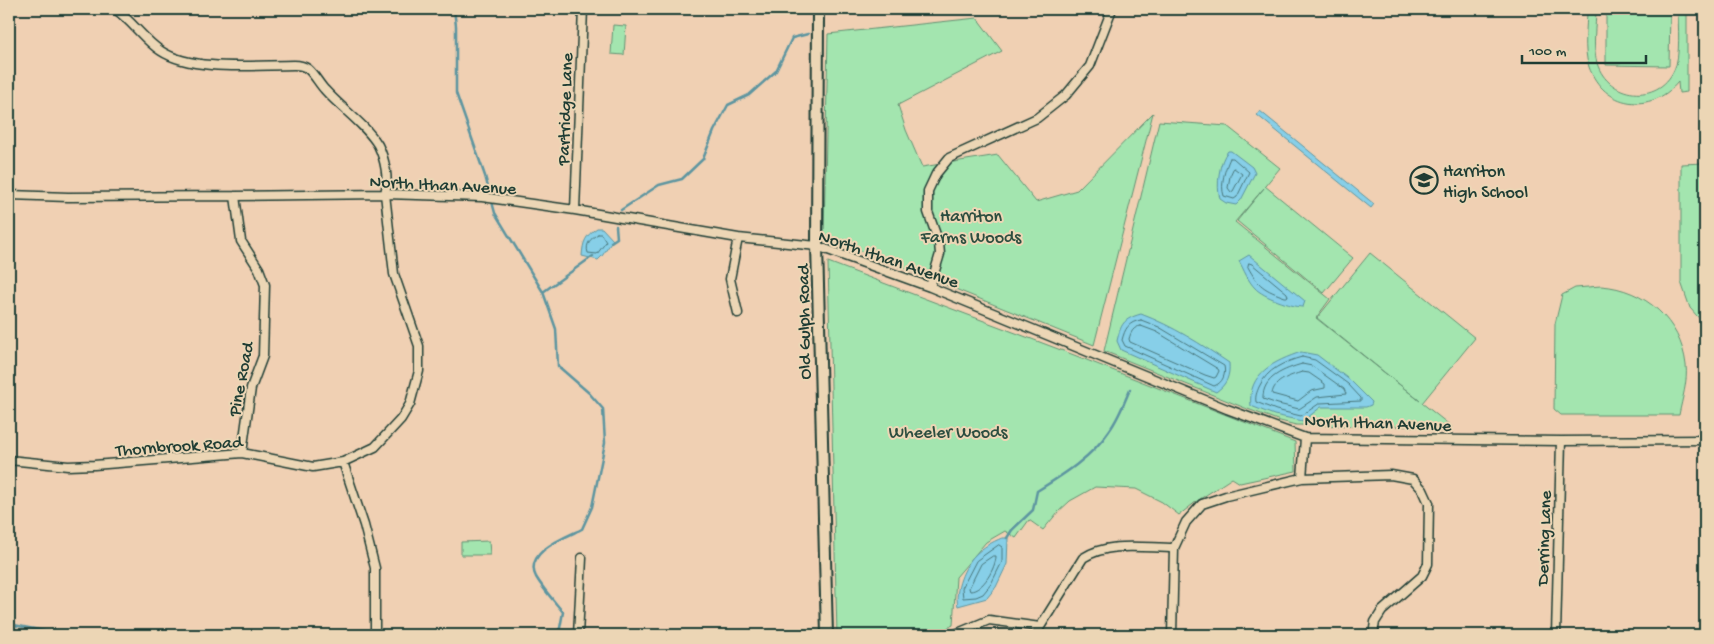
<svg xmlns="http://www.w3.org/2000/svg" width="1714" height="644" font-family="'Gochi Hand',sans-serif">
<rect width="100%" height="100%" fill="#f0d0b3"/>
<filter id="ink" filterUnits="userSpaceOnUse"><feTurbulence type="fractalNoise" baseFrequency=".02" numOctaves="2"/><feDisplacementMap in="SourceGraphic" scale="10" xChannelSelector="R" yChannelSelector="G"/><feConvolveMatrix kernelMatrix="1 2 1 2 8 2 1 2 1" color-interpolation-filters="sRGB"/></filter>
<g filter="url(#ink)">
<path fill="#a3e5af" stroke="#619172" d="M1587 9H1596C1596 26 1592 46 1597 63 1608 99 1658 105 1674 70 1681 57 1678 24 1678 9H1687V92L1679 93 1678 82C1651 115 1604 108 1589 67 1583 49 1587 27 1587 9Z
M1606 9H1670L1669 66 1606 65Z
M977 18 1002 51 898 105 906 130 922 167 998 155 1036 202 1077 190 1153 113 1094 345 824 236 828 34Z
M613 25 626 26 624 55 611 54Z
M1159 121 1227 126 1280 168 1265 186 1353 258 1324 293 1237 221 1264 188 1235 222 1330 299 1316 318 1420 401 1317 318 1370 253 1475 338 1422 403 1452 427 1296 425 1280 421 1245 408 1104 351Z
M1705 163V325L1690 308 1681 282V164Z
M828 262 1074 355 1295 442 1296 471 1240 483 1232 478 1197 501 1179 515 1162 502 1136 489 1095 487 1070 501 1058 512 1043 530 1029 520 1016 538 1005 531 986 542 956 577 953 625 934 635H837Z
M1601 286C1645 289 1681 321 1686 365 1688 382 1682 399 1679 415H1561L1554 409 1555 324 1562 295 1575 288Z
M489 541 490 555H461V542Z"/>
<path fill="#87cfe8" stroke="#5d95a0" d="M1260 111 1374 204 1371 208 1257 115Z
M1228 151H1231L1252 167 1255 173 1241 200 1236 205 1226 203 1220 199C1216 186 1219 161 1228 151Z
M597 228H602L613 240 602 256 598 260 582 256C583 242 585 236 597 228Z
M1249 255 1305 301 1303 307C1292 307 1263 297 1255 288 1248 281 1244 270 1239 261Z
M1141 314C1173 326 1201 344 1229 363 1230 376 1227 384 1216 392L1121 350 1117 341C1121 324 1123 319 1141 314Z
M1301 352 1317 355 1351 381 1372 402 1371 405 1366 407H1321L1303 421 1274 415 1251 406C1247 373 1275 361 1301 352Z
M1002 538H1008L1007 564 996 587 987 598 958 606C954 591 964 566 975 555 983 547 992 542 1002 538Z"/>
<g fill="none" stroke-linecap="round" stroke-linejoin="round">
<path stroke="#49777c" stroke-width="1" d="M1230 158H1233L1249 172 1237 197 1234 199 1224 196C1220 184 1225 169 1230 158Z
M1234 168 1242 174 1233 191 1231 192 1228 188 1230 176Z
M598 234H601L606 242 597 254 588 253C585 244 591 238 598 234Z
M1249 263 1252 264 1287 293 1288 297H1285C1265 290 1258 286 1248 267Z
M1141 320 1159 327 1224 366C1226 374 1223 383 1214 386L1125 346 1122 340C1125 329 1128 322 1141 320Z
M1141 326 1157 332 1218 369 1219 371 1216 377 1214 378 1205 375 1130 342 1129 339C1131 332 1133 327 1141 326Z
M1302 357 1315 360 1348 384 1361 398V401L1320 403 1301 416 1276 410 1256 402C1255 396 1257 392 1259 387 1267 369 1284 362 1302 357Z
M1302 364 1312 366 1344 389 1346 394 1317 397 1299 409 1278 404 1263 399C1262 377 1285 369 1302 364Z
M1302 372 1309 373 1325 384V388L1311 391 1298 401 1272 394C1274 380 1290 376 1302 372Z
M999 545 1002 547V562L991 584 983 594 976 597 963 598 962 588 976 561Z
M993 556H996C996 567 983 591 970 591L969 588 981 564Z"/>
<path stroke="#5d95a0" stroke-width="2.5" d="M454 9 456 26V93L485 176 495 213 543 292 556 329 558 366 589 393 603 409 605 443 592 507 582 529C566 537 523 552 536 577 543 589 554 601 563 612L560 628 555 635
M621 210 659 185 682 179 703 159 714 131 728 105 749 95 776 71 792 38 808 34
M611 242 617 238 616 226
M543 292 593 256
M1007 538 1012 530 1033 510 1037 491C1063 475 1092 457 1109 431 1118 419 1124 404 1130 389
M9 624 64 635"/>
<g stroke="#1f3d34" stroke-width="11">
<path id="minor" d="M9 195 68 197 235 196 385 194 482 197 575 210 738 238 817 246 930 287 1227 409 1305 438 1561 441 1705 440
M235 196 241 241 259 269 265 285 263 356 251 388 242 453
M575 210 583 9
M930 287 940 254 939 243 928 212V191L936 174 949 158 1037 118 1066 95 1090 66 1112 9
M738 313 730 279 738 238
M9 460 68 466 94 465 242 453 313 467 343 462 375 447 401 419 410 404 419 371V346L394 274 385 194C389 179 385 159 378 145 365 124 342 109 325 90 319 84 315 75 308 69 304 66 299 65 294 65 255 65 193 72 161 51 144 40 132 21 115 9
M343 462 364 525 375 568V635
M1302 478 1305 438
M578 635 582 558
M953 635 989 620 1040 627
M1035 635 1083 558C1109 541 1144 548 1174 548
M1172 635 1174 548 1186 522 1202 504 1226 496 1302 478 1391 475 1413 479 1423 490 1429 503 1428 564 1422 576 1382 611 1375 622 1373 635
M1556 635 1561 441"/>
</g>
<g stroke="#1f3d34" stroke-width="14">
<path id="tertiary" d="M818 9 817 246 827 635"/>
</g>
<use href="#minor" stroke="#ecd6b5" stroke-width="8"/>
<use href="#tertiary" stroke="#ecd6b5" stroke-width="10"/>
</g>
</g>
<defs>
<g id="school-ring" transform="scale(1.4375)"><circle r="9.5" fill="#ecd6b5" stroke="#1f3d34" stroke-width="1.5"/><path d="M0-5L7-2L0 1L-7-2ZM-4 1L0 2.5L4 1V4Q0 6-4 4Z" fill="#1f3d34"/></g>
</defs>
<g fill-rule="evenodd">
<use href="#school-ring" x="1424" y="180"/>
</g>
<g text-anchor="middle" stroke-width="4" stroke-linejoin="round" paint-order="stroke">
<g font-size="18" fill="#1f3d34" stroke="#ecd6b5">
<text transform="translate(564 109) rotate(-88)" y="6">Partridge Lane</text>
<text transform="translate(443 184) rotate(3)" y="6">North Ithan Avenue</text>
<text transform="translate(889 258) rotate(19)" y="6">North Ithan Avenue</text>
<text transform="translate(803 322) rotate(-91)" y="6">Old Gulph Road</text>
<text transform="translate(240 379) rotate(-79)" y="6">Pine Road</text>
<text transform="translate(1378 422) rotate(2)" y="6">North Ithan Avenue</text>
<text transform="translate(179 445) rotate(-4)" y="6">Thornbrook Road</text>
<text transform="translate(1543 538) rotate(-88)" y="6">Derring Lane</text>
</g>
<g font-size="18" fill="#1f3d34" stroke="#ecd6b5" text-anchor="start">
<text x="1443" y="176">Harriton<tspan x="1443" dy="21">High School</tspan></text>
</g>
<g font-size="18" fill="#2c4e40" stroke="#ecd6b5">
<text x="971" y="221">Harriton<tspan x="971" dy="21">Farms Woods</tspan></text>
<text x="948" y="437">Wheeler Woods</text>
</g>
</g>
<rect width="1714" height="644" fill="none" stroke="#ecd6b5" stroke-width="30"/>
<rect x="15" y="15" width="1684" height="614" fill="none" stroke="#1f3d34" stroke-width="2" filter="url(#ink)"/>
<path d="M1522 55v8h124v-8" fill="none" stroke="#1f3d34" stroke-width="2.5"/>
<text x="1529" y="55" font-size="15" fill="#1f3d34" stroke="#ecd6b5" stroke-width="4" paint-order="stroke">100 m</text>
</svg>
